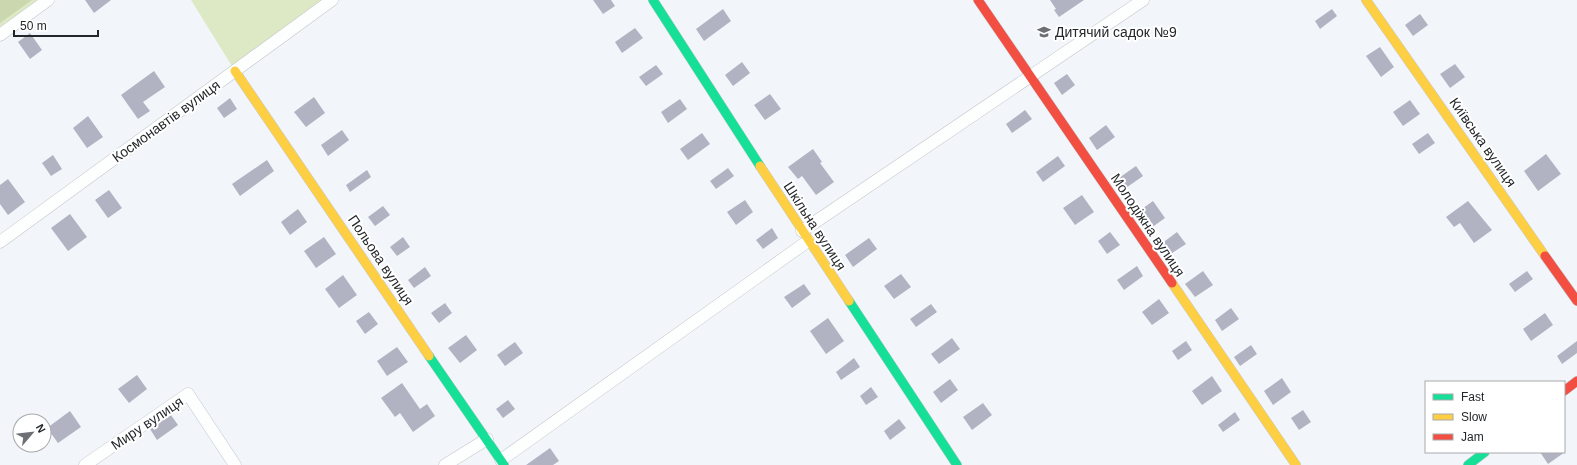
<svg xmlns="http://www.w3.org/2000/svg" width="1577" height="465" font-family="Arial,sans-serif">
<rect width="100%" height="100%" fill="#f2f6fa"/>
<path fill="#dde9c5" d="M0 0H48L0 35Z
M191 0H332L235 71Z"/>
<path fill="#cbd7ae" d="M0 0H32L0 23Z"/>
<path fill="#b2b3c2" d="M85 0H111L94 13Z
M593 0H611L615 6 603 14Z
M1050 0H1084L1059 17 1054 10 1056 9Z
M723 9 731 21 704 41 696 29Z
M1332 9 1337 16 1320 29 1315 21Z
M1420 14 1428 25 1413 36 1405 25Z
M635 28 643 38 622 53 615 42Z
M30 33 42 50 30 59 18 42Z
M1380 47 1394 67 1381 77 1366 56Z
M742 62 750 73 733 86 725 75Z
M1455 64 1465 77 1450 88 1440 74Z
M656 65 663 74 646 86 639 77Z
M154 71 165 87 143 102 150 111 138 119 121 95Z
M1067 74 1075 85 1062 95 1054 83Z
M770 94 781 109 765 120 754 105Z
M314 97 325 113 306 127 294 112Z
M230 98 237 109 224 118 217 108Z
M680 99 687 109 668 123 661 112Z
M1410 100 1420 114 1403 126 1393 112Z
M1025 110 1032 119 1012 133 1006 124Z
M88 116 103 137 87 148 73 128Z
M1106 125 1115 137 1097 150 1089 138Z
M342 130 349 140 328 156 321 145Z
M702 133 710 144 688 160 680 149Z
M1428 133 1435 143 1419 154 1412 144Z
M813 149 822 162 820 163 834 182 816 195 802 176 798 179 788 167Z
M1546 154 1561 174 1538 191 1524 171Z
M53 155 62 169 51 176 42 163Z
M1058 156 1065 166 1043 182 1036 172Z
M267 160 274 171 240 196 232 184Z
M1136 166 1143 176 1123 190 1116 180Z
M728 168 734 176 716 189 710 181Z
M367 170 371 177 350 192 346 185Z
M8 179 25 202 8 215 0 204V185Z
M109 190 122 208 108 218 95 200Z
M1082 195 1094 212 1075 225 1063 208Z
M745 200 753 212 736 225 727 212Z
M1153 201 1165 218 1151 228 1139 211Z
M1468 201 1492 230 1474 243 1460 223 1454 227 1446 217Z
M383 206 390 215 375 226 368 217Z
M298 209 307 222 290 235 281 222Z
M70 214 87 237 68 251 51 228Z
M772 228 778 238 763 249 756 240Z
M1110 232 1120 245 1107 254 1098 241Z
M1177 232 1186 244 1169 255 1161 244Z
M324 237 336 254 316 268 304 251Z
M403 237 410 247 397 256 390 247Z
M869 238 877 249 853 267 845 255Z
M1137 266 1143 276 1124 290 1117 280Z
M425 267 431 276 414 288 408 280Z
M1203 271 1213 285 1195 297 1185 284Z
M1527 271 1533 279 1515 292 1509 284Z
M901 274 911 287 894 299 884 286Z
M343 275 357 295 339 308 325 289Z
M804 284 811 294 792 308 784 297Z
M1159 299 1169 313 1152 325 1142 312Z
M445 303 452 313 439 323 431 313Z
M931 304 937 312 916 327 910 319Z
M1231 308 1239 319 1222 331 1215 320Z
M369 312 378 324 365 334 356 321Z
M1545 313 1553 325 1531 341 1523 329Z
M828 318 844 341 826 354 810 331Z
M466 335 477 350 460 363 448 348Z
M952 338 960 349 939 364 931 354Z
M1186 341 1192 350 1178 360 1172 351Z
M1577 341V353L1562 364 1557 356Z
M515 342 523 353 505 366 497 355Z
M1251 345 1257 354 1240 366 1234 357Z
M397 347 408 362 387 376 377 361Z
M854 358 860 367 841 380 836 372Z
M137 375 147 389 129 403 118 389Z
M1212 376 1222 391 1202 405 1192 391Z
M1282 378 1291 392 1273 405 1264 391Z
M950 379 958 390 941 403 933 392Z
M402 383 420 409 427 404 435 416 413 432 400 413 395 417 381 398Z
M871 387 878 397 866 405 860 396Z
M508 400 515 409 503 418 496 409Z
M983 403 992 415 972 430 963 417Z
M1303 410 1311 422 1299 430 1291 418Z
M70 411 81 427 58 443 47 428Z
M1235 412 1240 420 1223 432 1218 425Z
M171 415 178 425 157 440 150 429Z
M899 419 906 428 890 440 884 431Z
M550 448 559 461 553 465H526Z
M1540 452H1565L1548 464Z"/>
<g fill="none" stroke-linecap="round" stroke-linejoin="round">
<g stroke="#c3c7ca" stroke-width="13">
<path id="street" d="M0 35 48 0
M802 231 1143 0
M0 242 332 0
M501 460 808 241
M85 465 188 394 235 465
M445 465 487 439"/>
</g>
<g stroke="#c3c7ca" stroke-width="10">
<path id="fast" d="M653 0 760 166
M849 301 957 465
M429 356 504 465
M1468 465 1485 452"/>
</g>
<g stroke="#c3c7ca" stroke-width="10">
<path id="slow" d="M1366 0 1545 256
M235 71 429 356
M760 166 849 301
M1172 283 1296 465"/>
</g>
<g stroke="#c3c7ca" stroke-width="10">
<path id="jam" d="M978 0 1172 283
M1545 256 1577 301
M1564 391 1577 381"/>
</g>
<use href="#street" stroke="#fdfefe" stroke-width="12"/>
<use href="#fast" stroke="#16e098" stroke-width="9"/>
<use href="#slow" stroke="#ffcf43" stroke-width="9"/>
<use href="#jam" stroke="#f24e42" stroke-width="9"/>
</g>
<defs>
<g id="school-bare" transform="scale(1.08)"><path d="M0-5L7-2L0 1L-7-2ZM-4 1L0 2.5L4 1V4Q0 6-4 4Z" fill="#6c6f73" stroke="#fff" stroke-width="2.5" paint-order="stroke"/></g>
</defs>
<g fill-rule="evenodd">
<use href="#school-bare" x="1044" y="32"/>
</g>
<g text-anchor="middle" stroke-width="4" stroke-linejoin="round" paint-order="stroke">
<g font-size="14" fill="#24272a" stroke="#fff" text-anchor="start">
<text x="1055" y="37">Дитячий садок №9</text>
</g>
<g font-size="14" fill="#24272a" stroke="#fff">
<text transform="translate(166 121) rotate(-36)" y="5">Космонавтів вулиця</text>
<text transform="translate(1483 142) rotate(55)" y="5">Київська вулиця</text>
<text transform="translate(1148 225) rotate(56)" y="5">Молодіжна вулиця</text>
<text transform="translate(815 226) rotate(57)" y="5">Шкільна вулиця</text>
<text transform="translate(381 260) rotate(56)" y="5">Польова вулиця</text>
<text transform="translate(147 423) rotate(-34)" y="5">Миру вулиця</text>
</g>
</g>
<rect x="1425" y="381" width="140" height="72" fill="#ffffff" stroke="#a7a9aa"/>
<rect x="1433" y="394" width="20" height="6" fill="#16e098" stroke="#a7a9aa"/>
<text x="1461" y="401" font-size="12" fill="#24272a">Fast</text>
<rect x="1433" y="414" width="20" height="6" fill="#ffcf43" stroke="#a7a9aa"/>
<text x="1461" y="421" font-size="12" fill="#24272a">Slow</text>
<rect x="1433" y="434" width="20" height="6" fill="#f24e42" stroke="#a7a9aa"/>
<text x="1461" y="441" font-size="12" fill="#24272a">Jam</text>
<g transform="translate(32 433) rotate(62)"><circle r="19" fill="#ffffff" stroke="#a7a9aa"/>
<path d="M0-3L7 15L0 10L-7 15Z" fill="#6c6f73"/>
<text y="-6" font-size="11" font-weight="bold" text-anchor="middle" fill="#24272a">N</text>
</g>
<path d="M14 30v6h84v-6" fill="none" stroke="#24272a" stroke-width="2"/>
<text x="20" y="30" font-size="12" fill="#24272a" stroke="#ffffff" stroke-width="3" paint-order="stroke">50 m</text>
</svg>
